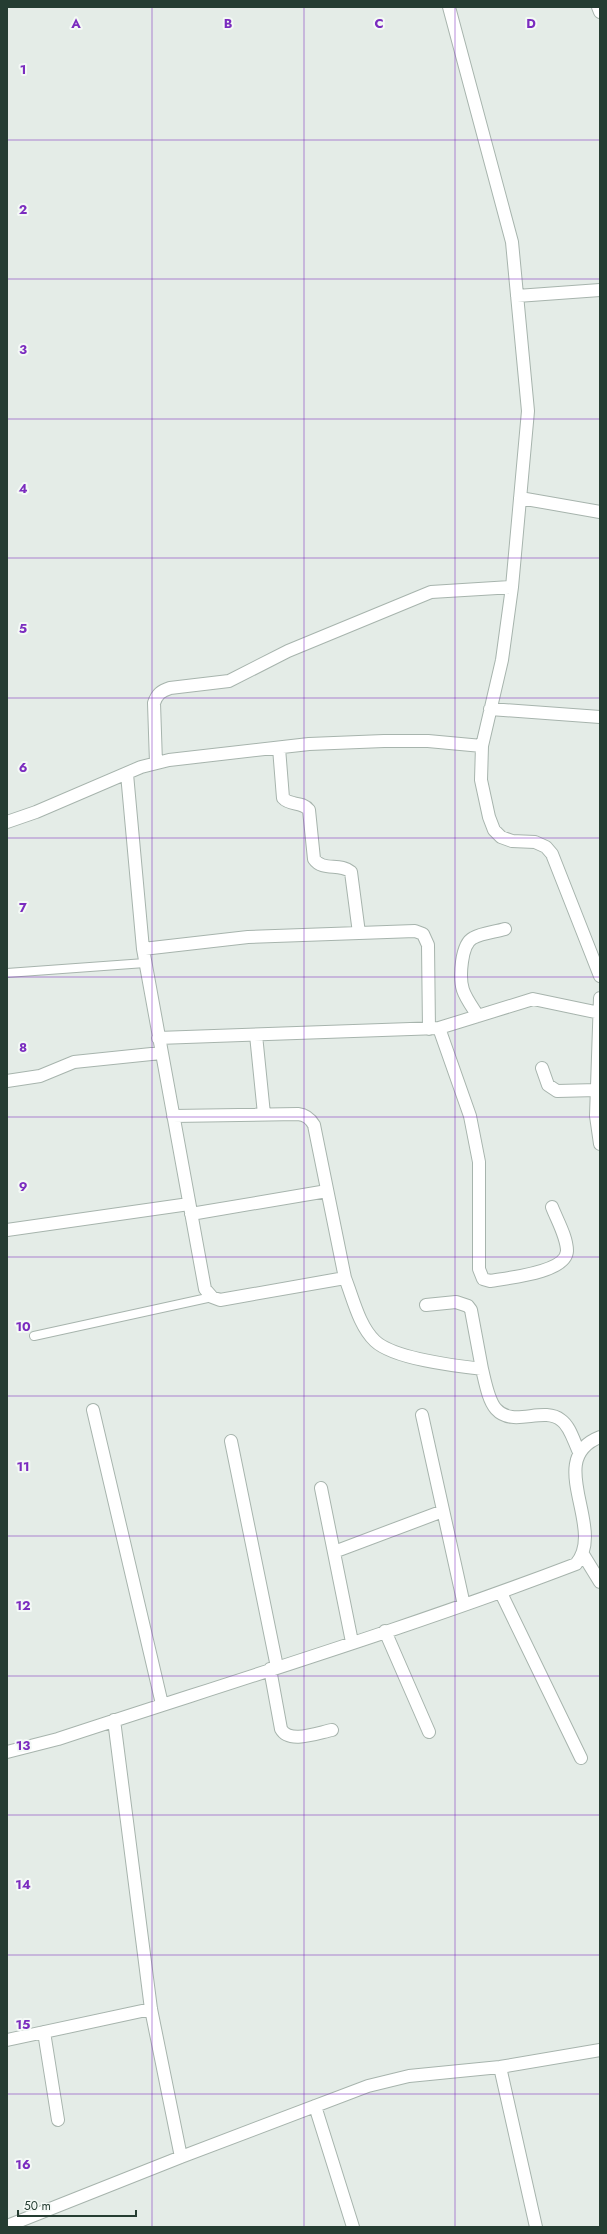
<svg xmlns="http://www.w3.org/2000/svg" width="607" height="2234" font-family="Jost,sans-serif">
<rect width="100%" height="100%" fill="#e4ece7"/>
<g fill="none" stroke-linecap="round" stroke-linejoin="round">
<g stroke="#a7b4ad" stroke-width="10">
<path id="service" d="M7 973 145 963
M34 1336 212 1297"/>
</g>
<g stroke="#a7b4ad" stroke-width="14">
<path id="minor" d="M449 7 512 242 528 411 512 587 502 660 482 746 481 780 489 817 494 830 501 837 512 841 535 842 546 847 552 854 600 976
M598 7 600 12
M517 296 600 290
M520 498 600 512
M490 709 600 717
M279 748 283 798C290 806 302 801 309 810L314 859C323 872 340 862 351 872L359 933
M156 763 154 703C157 694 161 691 170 688L229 681 288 651 431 592 512 587
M127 774 143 949 205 1289 212 1297 220 1300 345 1278C353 1298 359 1326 375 1341 394 1359 456 1366 482 1369 485 1381 488 1400 496 1409 513 1428 543 1406 561 1420 570 1426 574 1442 579 1452
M7 822 36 812 141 767 169 760 309 744 384 741H428L482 746
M143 949 248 937 415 931 423 934 428 945 429 1029
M600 998 596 1116 600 1144
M478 1016C473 1008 466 999 463 990 459 978 461 944 473 938 482 933 495 932 505 929
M439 1028 470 1116 479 1162V1269L483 1279 490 1281C506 1278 566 1273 567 1251 567 1237 557 1220 552 1207
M256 1035 264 1114
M158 1038 439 1028 533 999 600 1013
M542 1068 548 1085 557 1091 597 1090
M7 1081 40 1076 74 1062 161 1053
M173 1116 298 1114C306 1115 310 1118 314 1125L345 1278
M191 1214 327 1191
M7 1230 189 1204
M426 1305 456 1302 468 1306 471 1310 482 1369
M93 1410 162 1704
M422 1415 464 1605
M231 1441 277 1667
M321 1488 352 1642
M334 1552 443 1511
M584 1556 600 1582
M501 1593 581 1758
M385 1631 429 1732
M270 1669 281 1729C289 1744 317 1733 332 1730
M114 1720 151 2009 181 2157 368 2086 409 2076 500 2067 600 2050
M7 1752 58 1739C231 1682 406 1629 576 1564 607 1528 543 1459 600 1437
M44 2032 58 2120
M7 2040 151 2009
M500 2067 536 2227
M315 2106 353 2227
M7 2226 181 2157"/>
</g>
<use href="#service" stroke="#fff" stroke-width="8"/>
<use href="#minor" stroke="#fff" stroke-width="12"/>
</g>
<path fill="none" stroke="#7b2cbf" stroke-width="1" stroke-opacity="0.55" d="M152 7V2227M304 7V2227M455 7V2227M7 140H600M7 279H600M7 419H600M7 558H600M7 698H600M7 838H600M7 977H600M7 1117H600M7 1257H600M7 1396H600M7 1536H600M7 1676H600M7 1815H600M7 1955H600M7 2094H600"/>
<g font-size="13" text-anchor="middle" font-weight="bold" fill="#7b2cbf" stroke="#f4f9f6" stroke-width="4" stroke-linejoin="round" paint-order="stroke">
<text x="76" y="28">A</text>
<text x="228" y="28">B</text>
<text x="379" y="28">C</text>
<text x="531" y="28">D</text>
<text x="23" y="74">1</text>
<text x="23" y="214">2</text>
<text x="23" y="354">3</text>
<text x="23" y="493">4</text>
<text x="23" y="633">5</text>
<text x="23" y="772">6</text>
<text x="23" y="912">7</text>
<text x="23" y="1052">8</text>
<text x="23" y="1191">9</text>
<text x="23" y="1331">10</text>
<text x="23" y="1471">11</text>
<text x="23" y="1610">12</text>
<text x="23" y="1750">13</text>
<text x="23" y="1889">14</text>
<text x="23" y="2029">15</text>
<text x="23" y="2169">16</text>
</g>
<rect width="607" height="2234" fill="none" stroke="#253d32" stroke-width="16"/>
<path d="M18 2210v6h118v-6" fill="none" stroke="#253d32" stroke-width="2"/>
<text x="24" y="2210" font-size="12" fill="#253d32" stroke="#f4f9f6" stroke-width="3" paint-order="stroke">50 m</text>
</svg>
